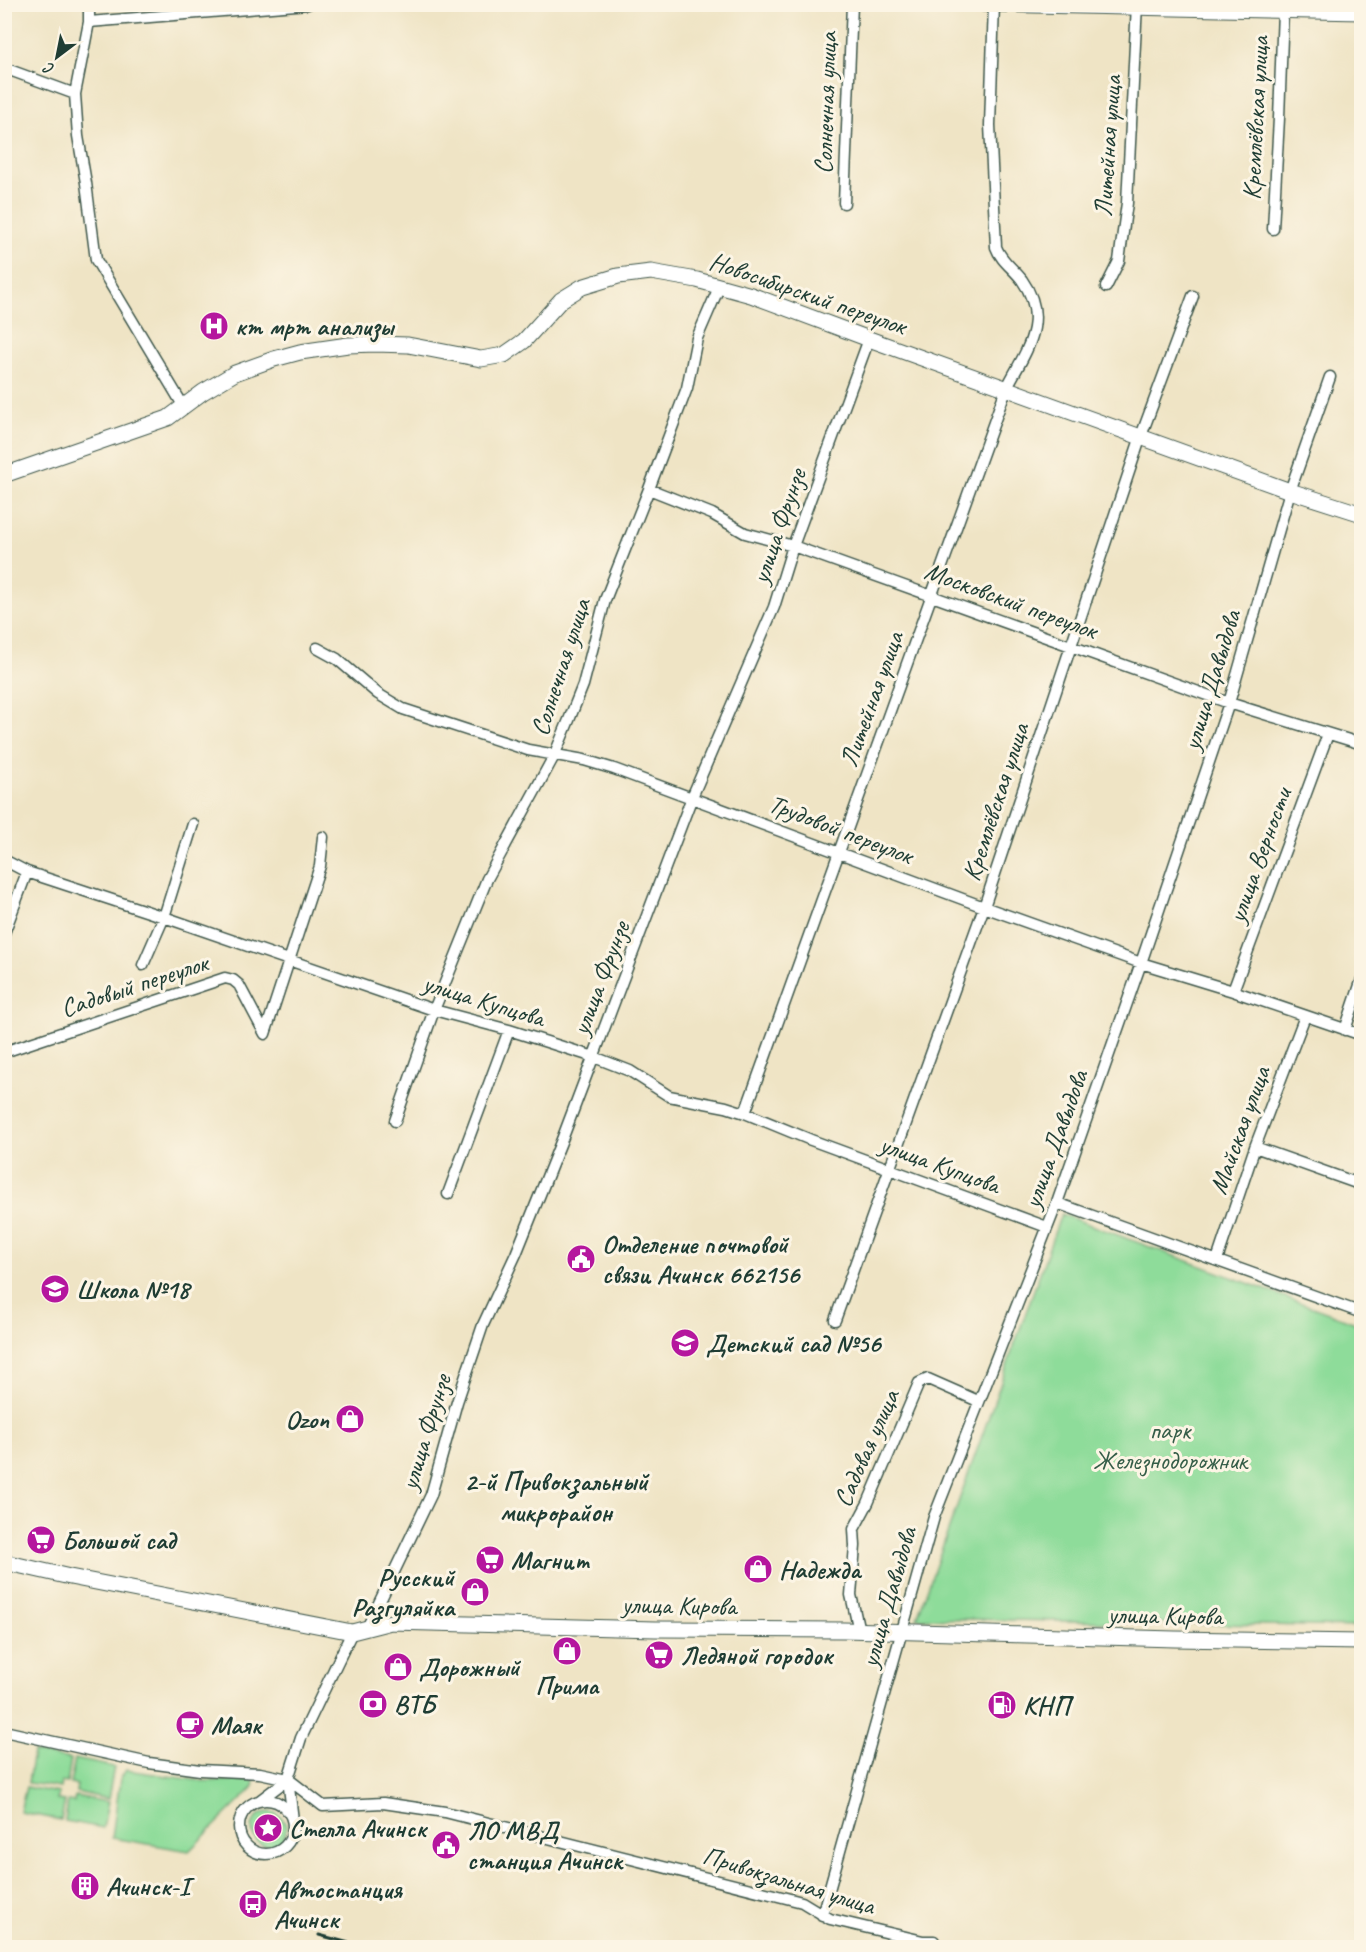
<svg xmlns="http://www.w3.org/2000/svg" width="1366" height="1952" font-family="Caveat,sans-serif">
<rect width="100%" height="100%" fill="#fcf5e5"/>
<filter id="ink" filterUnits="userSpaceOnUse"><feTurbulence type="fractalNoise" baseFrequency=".0167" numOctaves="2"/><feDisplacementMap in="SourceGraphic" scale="12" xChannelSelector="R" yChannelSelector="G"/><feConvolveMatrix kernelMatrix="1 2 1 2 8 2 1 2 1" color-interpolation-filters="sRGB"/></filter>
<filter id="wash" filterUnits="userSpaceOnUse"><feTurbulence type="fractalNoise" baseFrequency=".008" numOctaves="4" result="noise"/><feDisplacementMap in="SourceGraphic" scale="24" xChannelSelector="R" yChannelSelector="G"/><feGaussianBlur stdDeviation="1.35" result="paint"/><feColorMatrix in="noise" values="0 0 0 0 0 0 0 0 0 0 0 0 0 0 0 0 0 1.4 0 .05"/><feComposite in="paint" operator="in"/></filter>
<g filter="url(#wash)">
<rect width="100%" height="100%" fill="#efe4c5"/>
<path fill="#8edc9a" stroke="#568c67" stroke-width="1.5" d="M1061 1214 1361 1325V1627L917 1618Z
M33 1752 71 1759 67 1783 61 1782 60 1788 28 1783Z
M75 1759 114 1767 108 1799 76 1792 77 1785 70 1784Z
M126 1770 202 1781 254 1780 253 1788 189 1851 112 1838 120 1779Z
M26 1787 59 1793 57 1800 65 1801 61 1820 20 1812Z
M75 1796 108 1802 103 1828 65 1821 68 1801 74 1802Z
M252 1829a17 17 0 1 1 34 0a17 17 0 1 1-34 0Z"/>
</g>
<g filter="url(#ink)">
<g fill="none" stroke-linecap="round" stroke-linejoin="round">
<g stroke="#3e564a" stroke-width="13">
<path id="street" d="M89 4V22L75 94 78 136 86 183 96 260 184 407
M89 22 308 4
M4 68 75 94
M844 203 852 4
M1273 229 1279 118 1283 10
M1106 287 1119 261 1127 203 1137 4
M649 489 712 514 745 533 793 546 1229 703 1362 744
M317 648 337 659 378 694 403 709 528 750 584 760 614 769 984 907 1141 963 1233 991 1362 1035
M4 860 27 872 164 917 434 1010 509 1030 594 1057 630 1071 669 1096 726 1107 745 1113 811 1140 1047 1227
M4 933 27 872
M143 965 164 917 193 824
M1233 991 1328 734
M1345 1030 1362 979
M4 1052 225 978 233 980 239 985 265 1034 320 866 323 837
M745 1113 1006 389C1025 352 1051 321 1022 280 1013 268 1001 261 996 247L990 125 994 4
M395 1121 434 1010 487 879 554 756 569 720 583 685 605 600 649 489 687 388 697 338 720 285
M1255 1147 1362 1185
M448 1194 509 1030
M1057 1203 1362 1313
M1217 1260 1255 1147 1305 1016
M835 1320 984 907 1141 436 1193 296
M367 1628 431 1495 457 1402 483 1325 516 1254 563 1137 692 797 774 607 793 546 869 339
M859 1631 851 1595 855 1546 854 1529 868 1503 919 1383 928 1379 978 1401
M4 1731 149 1763 200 1770 260 1773 288 1779 323 1806 383 1803 445 1812 802 1902 830 1919 923 1941H934
M239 1827a27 27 0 1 1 54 0a27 27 0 1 1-54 0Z
M259 1801 288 1779
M293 1820 288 1779 301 1738 352 1632
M822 1915 934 1517 1057 1203 1141 963 1229 703 1290 491 1330 377"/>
</g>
<g stroke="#3e564a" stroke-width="17">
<path id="secondary" d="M984 4 1362 12
M4 475 168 418 203 392 235 373 274 359 300 352 348 345 375 344 408 345 481 359 504 355 524 341 561 300 582 287 618 276 651 272 697 280 751 295 869 339 1290 491 1362 514
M4 1562 70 1577 352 1632 391 1622 655 1629 844 1630 1175 1639 1362 1642"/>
</g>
<use href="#street" stroke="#fff" stroke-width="10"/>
<use href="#secondary" stroke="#fff" stroke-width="15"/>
<path stroke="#1f3d34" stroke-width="3" d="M319 1935 368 1948
M4 1947 8 1948"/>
</g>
</g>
<defs>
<g id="hospital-disc" transform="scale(1.5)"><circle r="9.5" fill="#b5179e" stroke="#fcf5e5"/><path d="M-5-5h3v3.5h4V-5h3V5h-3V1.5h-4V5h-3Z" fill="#fff"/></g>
<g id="civic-disc" transform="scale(1.5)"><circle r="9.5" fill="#b5179e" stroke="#fcf5e5"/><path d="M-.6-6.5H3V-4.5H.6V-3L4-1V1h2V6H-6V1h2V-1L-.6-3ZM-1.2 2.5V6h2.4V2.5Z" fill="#fff"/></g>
<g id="school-disc" transform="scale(1.5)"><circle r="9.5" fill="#b5179e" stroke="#fcf5e5"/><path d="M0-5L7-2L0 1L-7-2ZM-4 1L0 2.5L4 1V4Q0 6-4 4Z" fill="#fff"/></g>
<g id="shop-disc" transform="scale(1.5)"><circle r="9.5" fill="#b5179e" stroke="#fcf5e5"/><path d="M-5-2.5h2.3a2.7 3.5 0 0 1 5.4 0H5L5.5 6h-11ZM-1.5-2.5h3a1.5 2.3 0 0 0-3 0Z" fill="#fff"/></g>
<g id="supermarket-disc" transform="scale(1.5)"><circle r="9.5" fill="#b5179e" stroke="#fcf5e5"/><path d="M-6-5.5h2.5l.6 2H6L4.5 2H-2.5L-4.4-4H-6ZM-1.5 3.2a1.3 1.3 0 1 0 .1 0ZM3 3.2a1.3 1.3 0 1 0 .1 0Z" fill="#fff"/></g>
<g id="bank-disc" transform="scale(1.5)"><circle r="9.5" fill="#b5179e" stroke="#fcf5e5"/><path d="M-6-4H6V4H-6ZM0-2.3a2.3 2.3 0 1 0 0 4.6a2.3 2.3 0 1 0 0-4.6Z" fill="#fff"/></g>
<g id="fuel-disc" transform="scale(1.5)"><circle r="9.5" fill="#b5179e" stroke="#fcf5e5"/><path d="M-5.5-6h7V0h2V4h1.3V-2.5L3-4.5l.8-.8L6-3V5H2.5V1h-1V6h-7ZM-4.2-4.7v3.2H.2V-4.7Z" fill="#fff"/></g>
<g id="cafe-disc" transform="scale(1.5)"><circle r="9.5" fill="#b5179e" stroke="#fcf5e5"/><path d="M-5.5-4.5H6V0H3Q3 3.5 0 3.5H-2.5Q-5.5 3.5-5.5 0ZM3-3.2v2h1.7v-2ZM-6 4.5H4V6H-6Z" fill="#fff"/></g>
<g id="sight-disc" transform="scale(1.5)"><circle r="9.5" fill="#b5179e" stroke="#fcf5e5"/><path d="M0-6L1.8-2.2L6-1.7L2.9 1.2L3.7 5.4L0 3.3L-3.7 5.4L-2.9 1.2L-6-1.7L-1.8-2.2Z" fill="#fff"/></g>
<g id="building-disc" transform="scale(1.5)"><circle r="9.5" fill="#b5179e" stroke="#fcf5e5"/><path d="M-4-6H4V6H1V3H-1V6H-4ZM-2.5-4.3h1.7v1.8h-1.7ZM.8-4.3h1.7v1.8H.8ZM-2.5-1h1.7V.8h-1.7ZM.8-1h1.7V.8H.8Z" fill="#fff"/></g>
<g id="bus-disc" transform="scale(1.5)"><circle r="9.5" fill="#b5179e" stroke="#fcf5e5"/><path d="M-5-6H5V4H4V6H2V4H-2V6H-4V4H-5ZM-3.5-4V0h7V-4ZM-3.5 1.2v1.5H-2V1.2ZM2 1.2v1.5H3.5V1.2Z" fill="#fff"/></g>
</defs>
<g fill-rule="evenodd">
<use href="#hospital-disc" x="214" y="326"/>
<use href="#civic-disc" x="581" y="1259"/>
<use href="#school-disc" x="55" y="1289"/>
<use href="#school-disc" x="685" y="1343"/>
<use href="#shop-disc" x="350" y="1419"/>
<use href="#supermarket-disc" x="41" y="1540"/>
<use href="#supermarket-disc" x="490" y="1560"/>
<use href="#shop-disc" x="758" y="1569"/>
<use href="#shop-disc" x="475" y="1592"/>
<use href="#shop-disc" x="567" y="1651"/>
<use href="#supermarket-disc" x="659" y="1655"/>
<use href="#shop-disc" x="398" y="1667"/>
<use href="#bank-disc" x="373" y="1704"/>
<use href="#fuel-disc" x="1002" y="1705"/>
<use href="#cafe-disc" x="190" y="1725"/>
<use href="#sight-disc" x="268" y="1828"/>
<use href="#civic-disc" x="446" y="1845"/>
<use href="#building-disc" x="85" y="1886"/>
<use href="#bus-disc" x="253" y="1904"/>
</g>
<g text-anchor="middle" stroke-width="6" stroke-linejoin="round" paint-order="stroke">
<g font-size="26" fill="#1f3d34" stroke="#fcf5e5">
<text transform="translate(825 103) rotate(-88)" y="9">Солнечная улица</text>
<text transform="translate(1255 118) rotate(-87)" y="9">Кремлёвская улица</text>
<text transform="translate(1107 146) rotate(-86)" y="9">Литейная улица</text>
<text transform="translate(808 293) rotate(19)" y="9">Новосибирский переулок</text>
<text transform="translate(778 526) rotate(-71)" y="9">улица Фрунзе</text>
<text transform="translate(1011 600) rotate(20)" y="9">Московский переулок</text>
<text transform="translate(560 667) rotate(-72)" y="9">Солнечная улица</text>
<text transform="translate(1211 680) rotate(-73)" y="9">улица Давыдова</text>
<text transform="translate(871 699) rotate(-70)" y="9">Литейная улица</text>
<text transform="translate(995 802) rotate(-72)" y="9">Кремлёвская улица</text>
<text transform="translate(841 829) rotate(21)" y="9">Трудовой переулок</text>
<text transform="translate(1259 855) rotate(-70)" y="9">улица Верности</text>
<text transform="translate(600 978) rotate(-69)" y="9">улица Фрунзе</text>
<text transform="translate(134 985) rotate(-18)" y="9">Садовый переулок</text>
<text transform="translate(484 1000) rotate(17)" y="9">улица Купцова</text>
<text transform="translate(1239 1130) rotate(-70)" y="9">Майская улица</text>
<text transform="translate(1055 1139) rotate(-70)" y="9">улица Давыдова</text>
<text transform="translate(940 1164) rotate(20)" y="9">улица Купцова</text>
<text transform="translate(425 1432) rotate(-73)" y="9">улица Фрунзе</text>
<text transform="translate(866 1448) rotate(-66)" y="9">Садовая улица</text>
<text transform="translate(888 1597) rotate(-74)" y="9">улица Давыдова</text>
<text transform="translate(679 1605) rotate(1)" y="9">улица Кирова</text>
<text transform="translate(1165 1615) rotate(1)" y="9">улица Кирова</text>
<text transform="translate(789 1880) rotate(17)" y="9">Привокзальная улица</text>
</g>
<g font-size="26" font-weight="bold" fill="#1f3d34" stroke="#fcf5e5" text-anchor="start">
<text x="235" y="335">кт мрт анализы</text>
<text x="602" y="1253">Отделение почтовой<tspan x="602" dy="30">связи Ачинск 662156</tspan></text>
<text x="76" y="1298">Школа №18</text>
<text x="706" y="1352">Детский сад №56</text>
<text x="329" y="1428" text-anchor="end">Ozon</text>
<text x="62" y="1549">Большой сад</text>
<text x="511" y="1569">Магнит</text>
<text x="779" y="1578">Надежда</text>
<text x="454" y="1586" text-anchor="end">Русский<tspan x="454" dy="30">Разгуляйка</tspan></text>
<text x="680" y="1664">Ледяной городок</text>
<text x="419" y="1676">Дорожный</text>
<text x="567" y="1694" text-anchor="middle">Прима</text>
<text x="394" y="1713">ВТБ</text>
<text x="1023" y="1714">КНП</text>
<text x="211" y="1734">Маяк</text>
<text x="289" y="1837">Стелла Ачинск</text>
<text x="467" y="1839">ЛО МВД<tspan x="467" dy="30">станция Ачинск</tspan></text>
<text x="106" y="1895">Ачинск-I</text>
<text x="274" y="1898">Автостанция<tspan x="274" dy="30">Ачинск</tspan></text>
</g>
<g font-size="26" fill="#355d48" stroke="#fcf5e5">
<text x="1170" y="1439">парк<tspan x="1170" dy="30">Железнодорожник</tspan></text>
</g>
<g font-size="27" font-weight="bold" fill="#1f3d34" stroke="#fcf5e5">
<text x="556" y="1490">2-й Привокзальный<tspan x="556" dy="31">микрорайон</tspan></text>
</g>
</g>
<rect width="1366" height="1952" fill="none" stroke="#fcf5e5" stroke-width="24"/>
<g transform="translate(57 57) rotate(212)" stroke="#fcf5e5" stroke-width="4.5" paint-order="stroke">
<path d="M0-4.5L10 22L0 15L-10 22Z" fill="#1f3d34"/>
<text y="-9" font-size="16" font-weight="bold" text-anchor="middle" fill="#1f3d34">С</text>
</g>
</svg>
